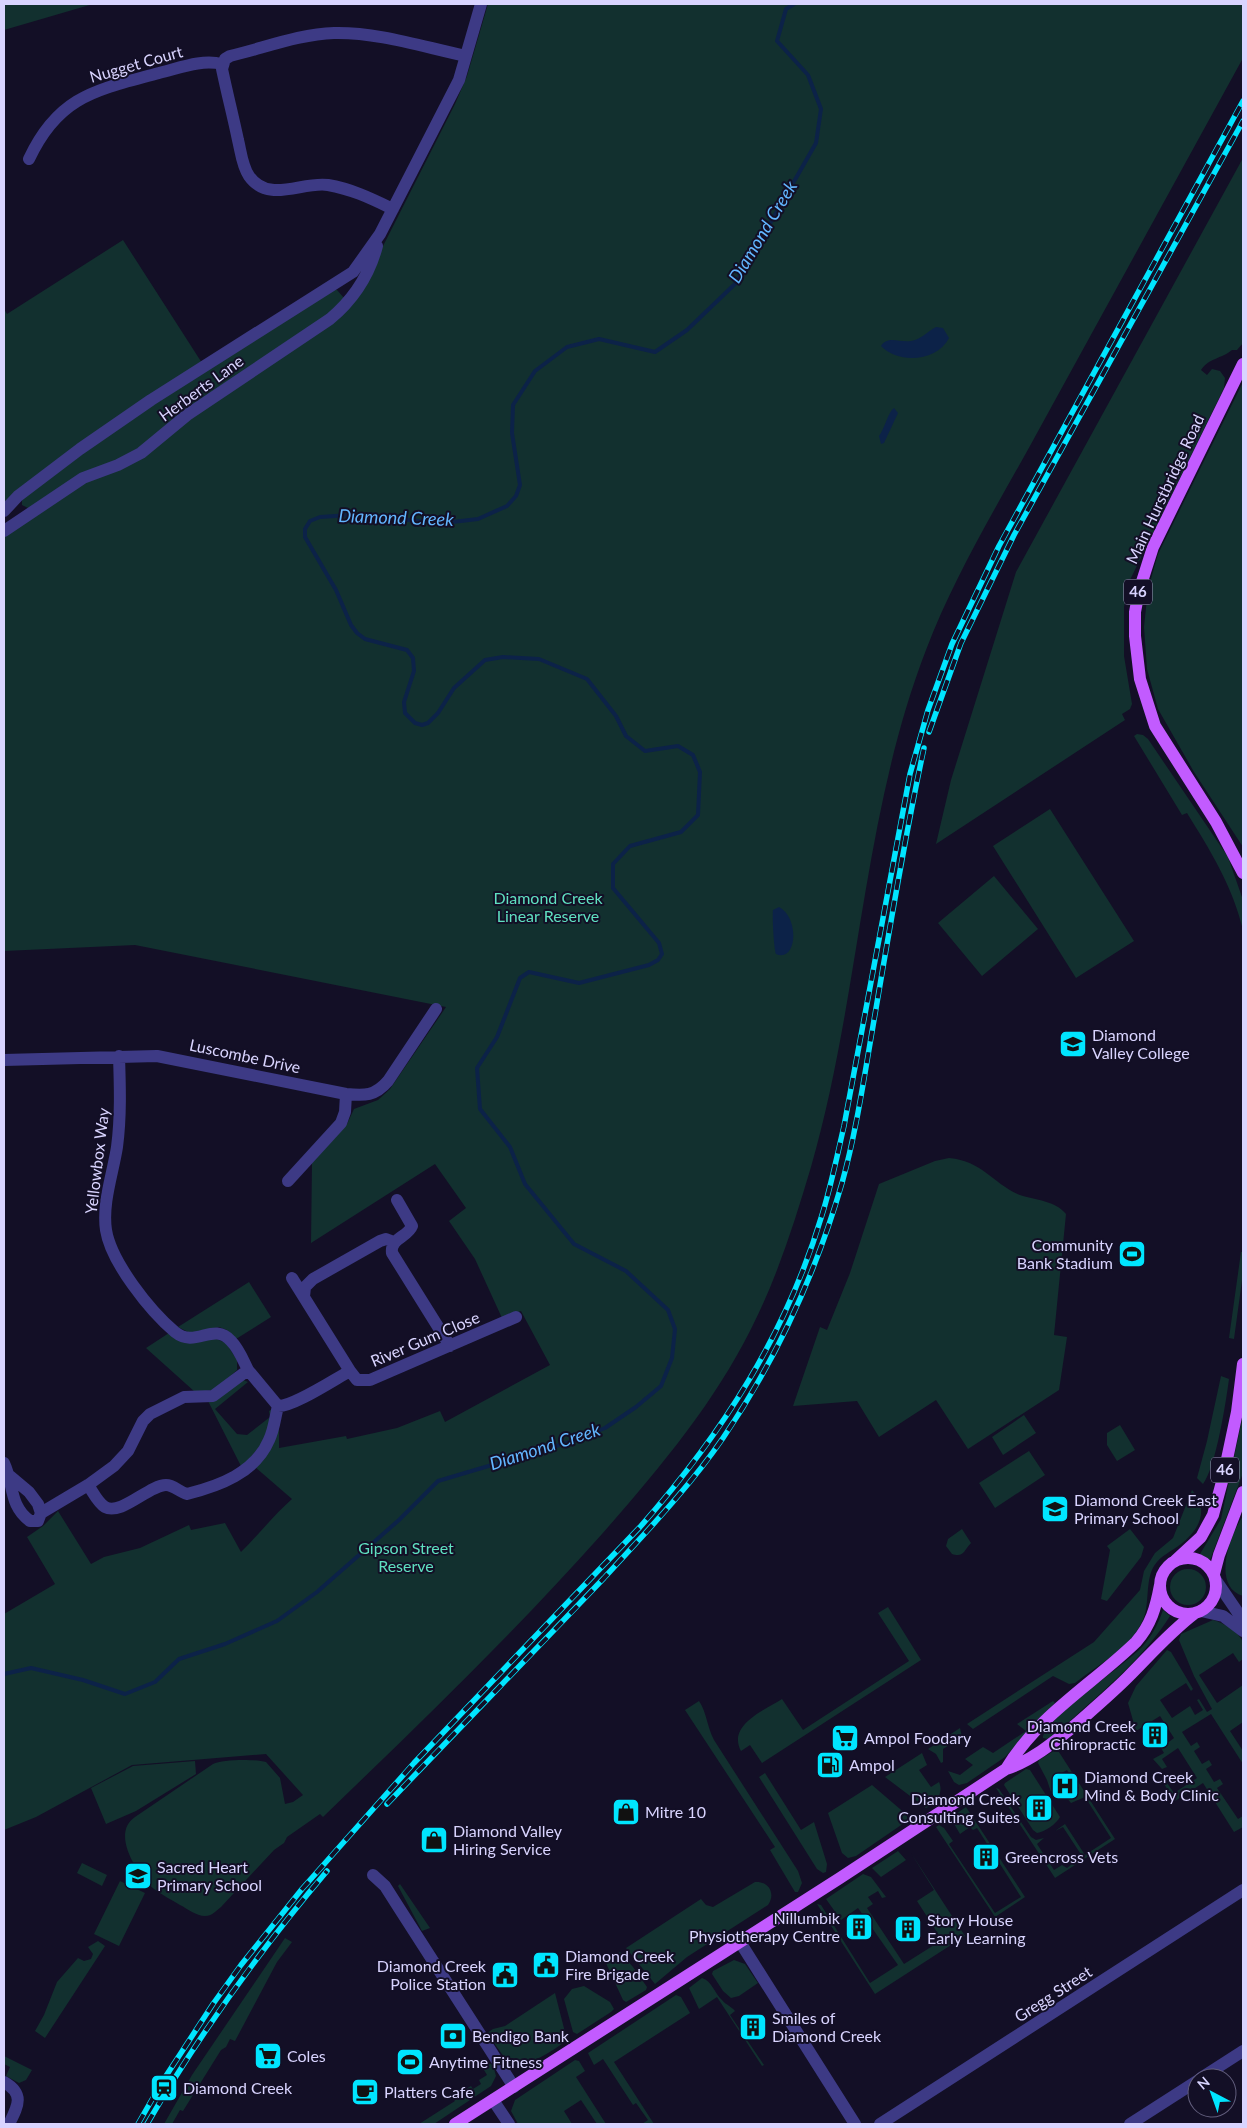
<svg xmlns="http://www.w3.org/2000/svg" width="1247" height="2128" font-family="Lato,sans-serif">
<rect width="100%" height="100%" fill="#130f26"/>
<path fill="#12302f" d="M4 4H93L4 30Z
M488 4H1243V58C1176 180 1109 302 1042 424 1002 498 956 571 926 650 862 816 860 997 811 1167 795 1221 777 1278 751 1329 713 1405 658 1470 602 1534 514 1633 418 1725 323 1817L320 1814 287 1837 284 1843 274 1850 221 1907C216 1911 212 1916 205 1916 196 1916 188 1909 180 1905 172 1900 162 1895 154 1889 138 1875 110 1834 135 1817L213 1764C223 1759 255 1759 266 1762L280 1778 285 1804 293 1802 303 1795 266 1754 132 1765 36 1817 4 1830V1614L55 1584 27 1537 43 1526 58 1511 91 1564 104 1557 140 1548 189 1525 191 1530 225 1523 241 1552C259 1534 274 1515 292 1499L255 1467 279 1421V1448L346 1436 347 1439 397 1428 440 1411 445 1422 550 1365 521 1311 502 1318 475 1259 449 1221 466 1208 435 1164 311 1243 312 1163 347 1124 354 1109 378 1100 390 1089 446 1007 135 945 4 951V535L28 508 22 505V499L127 421 333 290H337L344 298 328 325 382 248 455 104 467 76Z
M1243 158V343L1237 350H1232C1221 359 1209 358 1201 370L1207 375 1212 369 1220 371 1225 378 1224 388 1129 582 1124 607V656L1132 704 1130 709 1122 714 1125 720 936 844 951 780 1016 572Z
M123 240 202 363 4 506V309L7 314Z
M1243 382V847L1194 772 1158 709 1147 669 1144 627 1148 589 1158 554Z
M1137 734 1143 735 1148 739 1228 857 1243 900V930C1233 887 1210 850 1187 813L1182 815 1134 736Z
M1050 809 1134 941 1076 978 993 846Z
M994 876 1038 929 982 976 938 923Z
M949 1158C983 1161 993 1184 1020 1195 1035 1200 1056 1201 1066 1214L1054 1335 1067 1337 1059 1390 968 1449 936 1400 879 1437 857 1401 793 1406 820 1327 827 1330 850 1273 879 1184 935 1161Z
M1241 1252H1243V1273L1234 1339 1229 1338Z
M249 1282 271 1317 236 1339 227 1330 219 1327 190 1333 178 1327Z
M169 1333 214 1338 226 1343 237 1360V1370L215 1390 195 1392 146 1348Z
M1221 1376 1229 1379C1226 1402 1216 1467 1203 1484L1197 1478 1207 1441Z
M243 1380 248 1382 215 1409 237 1434 247 1435 270 1417 269 1411 272 1409 266 1438 242 1468 208 1401Z
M1024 1415 1036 1433 1003 1455 992 1437Z
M1243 1415V1473L1210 1560 1200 1554 1221 1519Z
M1120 1425 1135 1450 1117 1461 1107 1445V1433Z
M1029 1451 1045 1475 995 1508 979 1483Z
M1192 1490C1210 1510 1199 1530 1181 1544 1171 1552 1161 1555 1154 1566 1146 1579 1149 1599 1145 1614 1136 1645 1099 1664 1075 1683L1069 1684 1053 1676 973 1729 967 1724 1094 1642 1140 1590 1144 1571 1155 1553 1173 1538Z
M1243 1516V1596C1211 1586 1230 1535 1243 1516Z
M962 1529 971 1543C964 1550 964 1558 952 1554L946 1546 948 1539Z
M1130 1529 1144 1547 1141 1557 1107 1601 1101 1599 1110 1550 1107 1546Z
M1170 1587a18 18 0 1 1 36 0a18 18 0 1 1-36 0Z
M888 1607 921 1660 762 1763 750 1745 741 1751C727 1725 765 1710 782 1699L803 1730 909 1661 878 1613Z
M1163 1610 1170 1616C1148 1651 1114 1682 1083 1709 1072 1719 1060 1730 1048 1739L1043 1738C1042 1722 1127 1663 1142 1647 1152 1636 1158 1624 1163 1610Z
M1213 1620C1224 1623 1238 1631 1243 1642 1245 1647 1243 1654 1243 1659L1239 1662 1233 1653 1199 1675 1217 1703 1243 1685V1722L1230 1731 1243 1751V1764L1211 1714 1182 1732 1191 1746 1197 1742 1200 1747 1194 1751 1202 1764 1209 1760 1212 1765 1206 1769 1214 1782 1220 1779 1223 1784 1217 1788 1238 1819 1243 1816V1827L1234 1832 1203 1783 1175 1801 1164 1784 1167 1783 1174 1793 1197 1778 1178 1748 1162 1759 1167 1767 1162 1769 1153 1759 1164 1753 1161 1748 1174 1738 1160 1716 1152 1721 1154 1724 1146 1729 1144 1726 1136 1731 1128 1703 1136 1686 1167 1650 1171 1652 1193 1689 1191 1691 1186 1683 1160 1700 1172 1718 1190 1706 1195 1715 1203 1710 1197 1700 1199 1699 1207 1712 1212 1709 1194 1676 1179 1640 1181 1634Z
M699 1701C707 1713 707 1727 714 1740L798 1871 802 1883 798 1892H795L770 1850 775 1847 685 1710Z
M1053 1701 1055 1703 1005 1757 967 1783 959 1785 954 1782 948 1771 960 1775 973 1765 965 1759 983 1747 993 1753 1026 1731 1017 1724Z
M960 1728 962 1737 943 1749V1762L941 1763 936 1754 928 1749Z
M1057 1749 1115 1839 1055 1878 996 1788 999 1789 1031 1837 1036 1840 1044 1838 1037 1844 1054 1870 1062 1865 1067 1868 1072 1864 1073 1858 1080 1853 1063 1827 1055 1831 1065 1824 1085 1855 1111 1838 1085 1797 1071 1803 1066 1797 1079 1788 1067 1770 1058 1775 1061 1779 1052 1784 1055 1789 1051 1792 1047 1780 1038 1763 1039 1760Z
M922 1753 927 1765 919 1770 931 1787 939 1782C944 1793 936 1804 926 1808L885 1777Z
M195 1761 196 1774 136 1811 106 1824 91 1788 133 1766Z
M1026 1769 1030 1770 1060 1817C1056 1824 1045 1832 1037 1833L1033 1830 1004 1785 1005 1783Z
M765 1773 801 1830 814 1822 827 1864 826 1872 823 1873 817 1869 759 1777Z
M872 1785 907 1815V1821L856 1856 848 1858 842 1853 828 1813Z
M966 1807 1025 1897 995 1917 936 1827 939 1825 944 1828 953 1841 949 1844 995 1913 1021 1897 977 1828 973 1830 970 1827 960 1834 953 1822V1816Z
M898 1851 906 1860 881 1877 872 1868Z
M911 1853 965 1936 875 1994 817 1904 821 1905 870 1983 898 1965 858 1908 841 1920 826 1899 863 1874 871 1877 886 1897 882 1898 878 1891 868 1897 873 1904 867 1908 904 1964 942 1940 917 1901 934 1890Z
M82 1863 107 1875 102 1886 77 1873Z
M120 1881 145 1893 119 1946 94 1934Z
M755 1882C769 1881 776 1894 768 1905L687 1957 655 1984 626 1948 701 1899 706 1905 713 1907Z
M400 1884 430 1928 422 1931 398 1886Z
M285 1938 292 1942 277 1962 235 2041 230 2039 226 2047 221 2050 183 2111 180 2110 172 2124H164L192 2075Z
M98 1941 105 1946 45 2038 35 2031 44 2015 57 1982 78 1958 84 1961 91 1959 93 1954 88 1947Z
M620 1952 633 1967 647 1987 646 1990 626 2002 623 2000 605 1961Z
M734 1960 745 1964 758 1983 739 1996 731 1998 723 1991 712 1974 713 1971Z
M702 1978C712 1981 715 1994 722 2000 726 2005 731 2006 735 2011L730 2015 764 2065 762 2066 717 1997 699 2009 689 1988Z
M584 1986 610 2002 614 2009 611 2012 577 2034 573 2032 564 1999 572 1989Z
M555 1993 567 2040C558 2048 522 2070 511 2067L487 2033 493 2029 505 2026Z
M676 1995 681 1997 690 2013 614 2062 654 2124H642L648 2120 636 2103 633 2105 603 2059 594 2065 588 2053Z
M4 2056 32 2070 26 2080 19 2083 6 2076 10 2067 4 2064Z
M575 2060 579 2061 585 2071 576 2077 606 2124H597L581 2100 564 2111 572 2124H518L511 2111 515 2100Z
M488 2063 493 2065 496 2076 491 2086 434 2124H419L455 2101 453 2098 458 2095 460 2098 468 2093 466 2089 471 2086 473 2089 481 2084 479 2080 487 2075 481 2065Z"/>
<path fill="#0c2248" d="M936 327 943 328 949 338C937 362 898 364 881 346 888 335 900 343 911 341 920 340 928 331 936 327Z
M894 408 898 413 884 443 881 444 879 436C885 428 888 412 894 408Z
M779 907C800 918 797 963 776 954 774 950 772 915 773 910Z"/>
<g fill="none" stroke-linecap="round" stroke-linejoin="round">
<path stroke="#0c2248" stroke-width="4" d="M4 1674 31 1668 83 1680 125 1694 155 1682 179 1659 225 1644 277 1621 317 1592 399 1520 438 1481 573 1441 605 1428 636 1407 661 1386 672 1358 675 1329 668 1310 626 1271 574 1244 525 1184 510 1147 480 1109 477 1068 497 1037 520 978 529 972 579 983 649 965 658 960 662 954 659 943 613 888V864L630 846 681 832 698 815 700 772 693 755 678 746 645 751 626 736 616 716 587 679 539 659 503 657 485 660 454 688 438 713 428 723 422 725 415 723 405 713 404 702 414 671 413 658 407 650 365 639 357 633 351 625 336 590 305 537V529L310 521 320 517 350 515 444 523 478 519 507 506 516 496 520 485 512 433 513 405 535 371 567 347 599 339 655 352 687 330 736 283 816 143 821 109 808 75 777 41 786 9 794 4"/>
<path stroke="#3d3a85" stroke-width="12" d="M29 159C59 95 97 90 159 73 180 68 201 59 222 64
M393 209C372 199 352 189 328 185 302 181 269 204 249 176 242 166 241 152 238 140 233 116 227 93 222 69L225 59 230 56C264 48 300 34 334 33 378 32 423 47 466 56
M4 511 18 496 80 449 151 400 353 272 380 234 459 80 481 4
M4 531 83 478 118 465 141 453 187 415 330 319C354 299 369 276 377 246
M119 1056C120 1086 121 1117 117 1147 113 1173 102 1203 106 1230 111 1262 150 1311 175 1332 196 1349 213 1321 231 1341 239 1349 243 1360 248 1370
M4 1060 157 1056 346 1094C365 1096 375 1096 388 1081L436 1009
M288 1181 341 1123 345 1112 346 1094
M397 1200 412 1226C408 1237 390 1238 392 1253L450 1346
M292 1278 350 1371
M304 1297 305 1287 313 1279 380 1241 386 1239 394 1242
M4 1463C14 1484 9 1506 30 1521H38L41 1513 38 1504 29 1492 10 1476
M88 1485C93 1492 98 1503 105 1507 121 1516 149 1485 166 1485 174 1485 179 1492 187 1494 219 1486 255 1473 269 1440 274 1430 275 1418 278 1406
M41 1513 88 1485 114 1466 128 1451 143 1421 150 1414 184 1397 213 1396 248 1370 278 1406C293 1407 335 1379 350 1371L357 1380H370L516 1317
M1215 1579 1243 1620
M1201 1611 1223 1616 1243 1631
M373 1875 385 1886 399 1908 514 2087
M740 1942 855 2124
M1201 2078 1243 2051
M4 2082C25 2094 18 2106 9 2124
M493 2100 509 2124
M880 2124 1243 1890
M1130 2124 1197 2081"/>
<path stroke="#c25bff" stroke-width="12" d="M1243 364 1153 547 1139 591 1135 612V636L1140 679 1155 726 1216 822 1243 873
M1160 1586a28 28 0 1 1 56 0a28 28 0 1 1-56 0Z
M1175 1561 1201 1537 1213 1515 1223 1478 1237 1412 1243 1364
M1214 1574 1219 1555 1243 1492
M1006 1769C1038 1715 1093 1684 1136 1642 1151 1625 1156 1607 1160 1585
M455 2124 840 1878 1006 1769C1031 1761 1053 1743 1074 1726 1092 1710 1111 1694 1128 1677 1151 1654 1169 1633 1195 1613"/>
<g stroke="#00e5ff" stroke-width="5.5">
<path id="rail" d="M929 732 961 643 1014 535 1243 121
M387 1804C459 1728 532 1654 604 1578 645 1533 688 1489 723 1438 776 1360 816 1273 842 1183 856 1133 864 1078 873 1026 889 933 904 840 924 748
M138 2124 162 2082 213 2004 241 1965 302 1889 414 1763 640 1527C722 1434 786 1335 822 1215 831 1186 837 1156 844 1126L910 774 928 710 952 644 999 546 1243 101
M147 2124C199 2035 260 1950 327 1871"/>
</g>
<use href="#rail" stroke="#130f26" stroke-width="4" stroke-dasharray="11" stroke-linecap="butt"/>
</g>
<defs>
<g id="school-square" transform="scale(1.4375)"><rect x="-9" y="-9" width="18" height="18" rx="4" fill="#00e5ff" stroke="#130f26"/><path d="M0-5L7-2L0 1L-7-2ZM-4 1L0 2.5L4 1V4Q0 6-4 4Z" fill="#111"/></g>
<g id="stadium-square" transform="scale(1.4375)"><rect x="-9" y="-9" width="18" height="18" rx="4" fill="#00e5ff" stroke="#130f26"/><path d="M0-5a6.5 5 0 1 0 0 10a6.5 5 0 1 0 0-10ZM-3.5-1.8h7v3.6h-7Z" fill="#111"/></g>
<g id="building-square" transform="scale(1.4375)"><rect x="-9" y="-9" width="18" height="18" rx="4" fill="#00e5ff" stroke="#130f26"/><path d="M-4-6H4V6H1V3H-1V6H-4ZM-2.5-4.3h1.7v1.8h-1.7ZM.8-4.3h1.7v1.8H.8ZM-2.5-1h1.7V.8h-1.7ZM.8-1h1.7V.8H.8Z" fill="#111"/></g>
<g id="supermarket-square" transform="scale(1.4375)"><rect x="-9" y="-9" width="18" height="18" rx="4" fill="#00e5ff" stroke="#130f26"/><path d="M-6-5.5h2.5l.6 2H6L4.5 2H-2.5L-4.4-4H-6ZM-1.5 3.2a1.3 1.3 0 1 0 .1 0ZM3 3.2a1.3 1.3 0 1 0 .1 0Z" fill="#111"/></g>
<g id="fuel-square" transform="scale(1.4375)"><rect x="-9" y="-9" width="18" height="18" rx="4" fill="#00e5ff" stroke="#130f26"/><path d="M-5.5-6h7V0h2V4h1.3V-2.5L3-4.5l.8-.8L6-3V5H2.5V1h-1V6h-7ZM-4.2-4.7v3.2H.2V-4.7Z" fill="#111"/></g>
<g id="hospital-square" transform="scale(1.4375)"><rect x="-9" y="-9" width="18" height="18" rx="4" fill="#00e5ff" stroke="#130f26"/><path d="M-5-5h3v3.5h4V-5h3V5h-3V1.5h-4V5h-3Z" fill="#111"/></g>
<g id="shop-square" transform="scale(1.4375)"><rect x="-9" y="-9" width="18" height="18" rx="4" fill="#00e5ff" stroke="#130f26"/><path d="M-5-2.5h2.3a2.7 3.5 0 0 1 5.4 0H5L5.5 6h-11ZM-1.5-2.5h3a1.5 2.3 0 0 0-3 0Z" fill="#111"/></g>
<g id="civic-square" transform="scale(1.4375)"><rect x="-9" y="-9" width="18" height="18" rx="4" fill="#00e5ff" stroke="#130f26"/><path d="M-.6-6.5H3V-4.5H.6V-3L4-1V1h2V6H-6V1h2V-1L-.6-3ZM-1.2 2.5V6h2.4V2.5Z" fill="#111"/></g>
<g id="bank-square" transform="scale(1.4375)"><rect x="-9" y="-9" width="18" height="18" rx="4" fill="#00e5ff" stroke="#130f26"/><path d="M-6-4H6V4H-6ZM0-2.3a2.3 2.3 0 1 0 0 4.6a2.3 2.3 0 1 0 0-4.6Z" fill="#111"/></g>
<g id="station-square" transform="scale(1.4375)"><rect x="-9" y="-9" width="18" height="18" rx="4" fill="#00e5ff" stroke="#130f26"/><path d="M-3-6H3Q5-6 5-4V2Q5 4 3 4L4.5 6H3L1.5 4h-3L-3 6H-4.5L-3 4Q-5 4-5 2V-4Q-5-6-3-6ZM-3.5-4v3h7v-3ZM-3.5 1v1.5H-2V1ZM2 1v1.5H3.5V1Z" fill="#111"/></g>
<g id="cafe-square" transform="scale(1.4375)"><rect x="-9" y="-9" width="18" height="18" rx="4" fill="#00e5ff" stroke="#130f26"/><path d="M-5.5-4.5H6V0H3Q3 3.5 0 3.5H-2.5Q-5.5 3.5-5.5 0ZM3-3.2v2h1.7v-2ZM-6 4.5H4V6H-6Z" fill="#111"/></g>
</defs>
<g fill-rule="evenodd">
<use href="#school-square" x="1073" y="1044"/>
<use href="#stadium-square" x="1132" y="1254"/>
<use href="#school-square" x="1055" y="1509"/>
<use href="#building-square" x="1155" y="1735"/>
<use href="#supermarket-square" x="845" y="1738"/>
<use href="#fuel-square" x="830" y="1765"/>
<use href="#hospital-square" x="1065" y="1786"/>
<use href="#building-square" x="1039" y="1808"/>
<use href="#shop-square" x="626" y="1812"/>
<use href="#shop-square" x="434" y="1840"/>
<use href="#building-square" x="986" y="1857"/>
<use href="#school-square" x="138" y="1876"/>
<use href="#building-square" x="859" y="1927"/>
<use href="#building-square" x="908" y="1929"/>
<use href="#civic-square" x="546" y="1965"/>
<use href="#civic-square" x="505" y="1975"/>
<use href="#building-square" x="753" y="2027"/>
<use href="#bank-square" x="453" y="2036"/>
<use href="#supermarket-square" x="268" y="2056"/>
<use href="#stadium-square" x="410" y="2062"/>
<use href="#station-square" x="164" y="2088"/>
<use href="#cafe-square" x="365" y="2092"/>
</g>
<g text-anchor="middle" stroke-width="4" stroke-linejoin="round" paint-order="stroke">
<g fill="#130f26" stroke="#9e99be" stroke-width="1">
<rect x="1124" y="579.5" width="28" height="25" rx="4"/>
<rect x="1211" y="1457.5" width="28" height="25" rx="4"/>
</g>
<g font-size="15" font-weight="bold" fill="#d9d4ff">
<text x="1138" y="597">46</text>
<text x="1225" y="1475">46</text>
</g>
<g font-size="16" fill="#d9d4ff" stroke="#130f26">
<text transform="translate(136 64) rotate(-16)" y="6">Nugget Court</text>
<text transform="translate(201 388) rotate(-36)" y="6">Herberts Lane</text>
<text transform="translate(1165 489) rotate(-65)" y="6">Main Hurstbridge Road</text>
<text transform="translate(245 1056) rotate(12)" y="6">Luscombe Drive</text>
<text transform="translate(97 1161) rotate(-83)" y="6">Yellowbox Way</text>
<text transform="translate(425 1339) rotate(-23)" y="6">River Gum Close</text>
<text transform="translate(1053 1994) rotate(-33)" y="6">Gregg Street</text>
</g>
<g font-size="16" fill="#5fe0c0" stroke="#130f26">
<text x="548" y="904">Diamond Creek<tspan x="548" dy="18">Linear Reserve</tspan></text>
<text x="406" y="1554">Gipson Street<tspan x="406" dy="18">Reserve</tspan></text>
</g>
<g font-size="16" fill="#d9d4ff" stroke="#130f26" text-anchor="start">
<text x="1092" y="1041">Diamond<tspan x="1092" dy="18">Valley College</tspan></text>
<text x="1113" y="1251" text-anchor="end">Community<tspan x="1113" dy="18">Bank Stadium</tspan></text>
<text x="1074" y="1506">Diamond Creek East<tspan x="1074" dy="18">Primary School</tspan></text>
<text x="1136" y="1732" text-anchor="end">Diamond Creek<tspan x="1136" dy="18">Chiropractic</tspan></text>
<text x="864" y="1744">Ampol Foodary</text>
<text x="849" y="1771">Ampol</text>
<text x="1084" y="1783">Diamond Creek<tspan x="1084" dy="18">Mind &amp; Body Clinic</tspan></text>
<text x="1020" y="1805" text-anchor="end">Diamond Creek<tspan x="1020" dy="18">Consulting Suites</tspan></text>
<text x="645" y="1818">Mitre 10</text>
<text x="453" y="1837">Diamond Valley<tspan x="453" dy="18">Hiring Service</tspan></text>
<text x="1005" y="1863">Greencross Vets</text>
<text x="157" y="1873">Sacred Heart<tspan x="157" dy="18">Primary School</tspan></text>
<text x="840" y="1924" text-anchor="end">Nillumbik<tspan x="840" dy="18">Physiotherapy Centre</tspan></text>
<text x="927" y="1926">Story House<tspan x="927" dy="18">Early Learning</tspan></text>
<text x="565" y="1962">Diamond Creek<tspan x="565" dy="18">Fire Brigade</tspan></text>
<text x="486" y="1972" text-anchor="end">Diamond Creek<tspan x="486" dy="18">Police Station</tspan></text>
<text x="772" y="2024">Smiles of<tspan x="772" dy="18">Diamond Creek</tspan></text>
<text x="472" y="2042">Bendigo Bank</text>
<text x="287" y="2062">Coles</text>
<text x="429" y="2068">Anytime Fitness</text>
<text x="183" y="2094">Diamond Creek</text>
<text x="384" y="2098">Platters Cafe</text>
</g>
<g font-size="18" font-style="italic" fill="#62b6ff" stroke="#130f26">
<text transform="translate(763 232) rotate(-59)" y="6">Diamond Creek</text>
<text transform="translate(396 518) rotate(2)" y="6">Diamond Creek</text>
<text transform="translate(545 1447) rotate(-18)" y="6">Diamond Creek</text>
</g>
</g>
<rect width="1247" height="2128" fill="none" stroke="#d9d4ff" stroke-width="10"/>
<g transform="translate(1212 2093) rotate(319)"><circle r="24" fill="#130f26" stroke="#625e7d"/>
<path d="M0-4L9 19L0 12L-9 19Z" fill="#00e5ff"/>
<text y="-8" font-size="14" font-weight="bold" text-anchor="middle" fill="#d9d4ff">N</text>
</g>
</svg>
